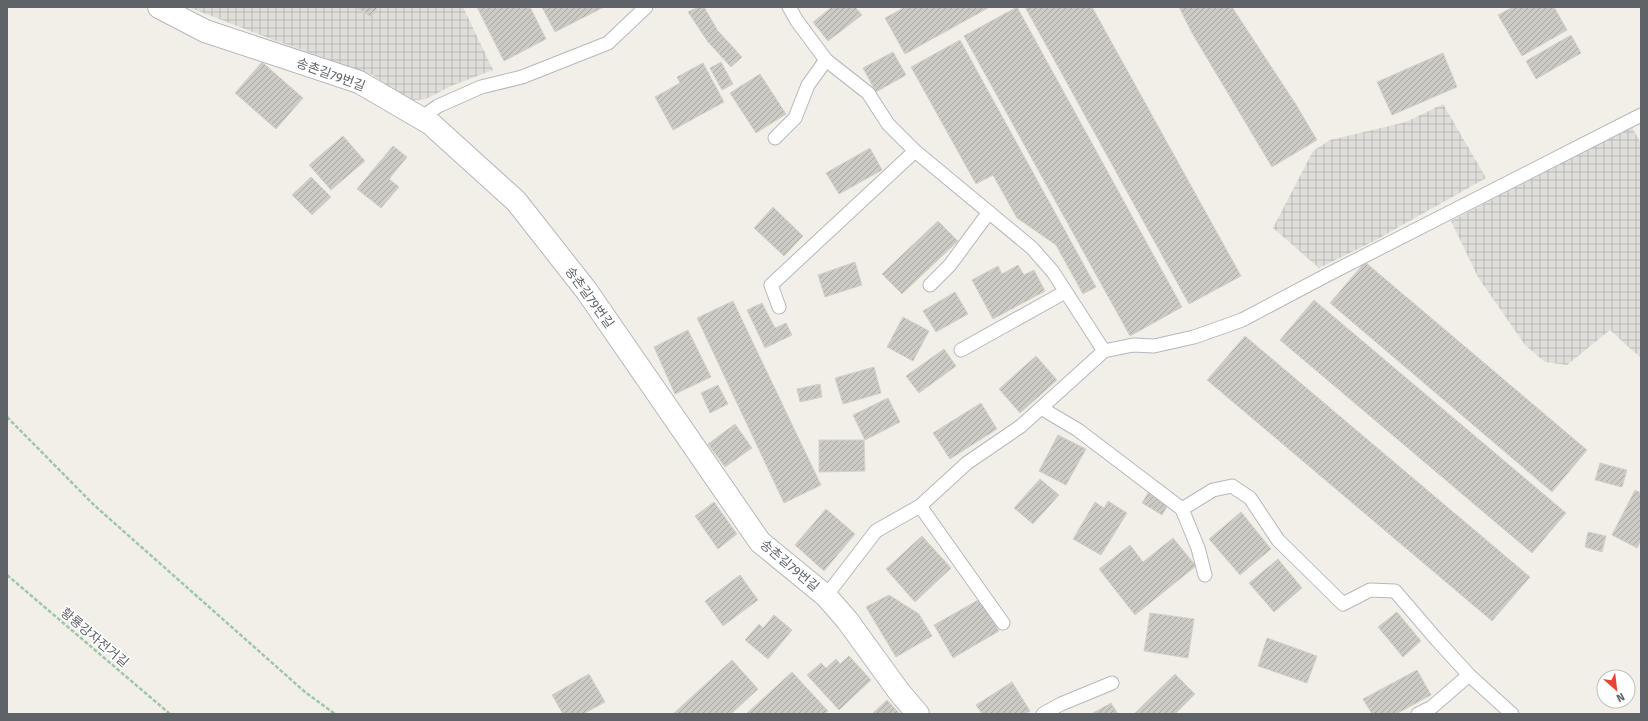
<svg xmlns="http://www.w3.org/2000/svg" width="1648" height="721" font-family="'Fira Sans','Noto Sans KR',sans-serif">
<defs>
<pattern id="industrial-grid" width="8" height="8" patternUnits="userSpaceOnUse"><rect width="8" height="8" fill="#e0deda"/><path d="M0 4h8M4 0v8" fill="none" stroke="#b9b8b5"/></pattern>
<pattern id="building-hatch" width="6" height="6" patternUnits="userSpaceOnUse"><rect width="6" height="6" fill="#cccac5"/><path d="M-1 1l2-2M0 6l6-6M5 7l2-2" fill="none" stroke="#a9a8a4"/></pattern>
</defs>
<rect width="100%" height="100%" fill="#f1efe8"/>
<path fill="url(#industrial-grid)" d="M188 7H463L493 70 451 86 426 99 408 101 373 75 271 39Z
M1443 104 1486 178 1374 241 1319 268 1273 228 1313 151 1330 140 1406 122Z
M1631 126 1641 143V357L1634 352 1610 330 1567 365 1545 362 1525 345 1478 277 1451 221Z"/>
<path fill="url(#building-hatch)" stroke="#d6d1c6" d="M356 7H378L371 17Z
M477 7H530L546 39 504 61Z
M542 7H604L555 32Z
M698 7H704L718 31 742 57 731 67 708 42 688 12Z
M832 7H855L862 15 828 41 813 22Z
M905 7H988V8L905 54 885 18Z
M1017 7 1182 307 1130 336 964 36Z
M1025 7H1092L1241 276 1189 304Z
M1179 7H1232L1295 103 1317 140 1272 167 1192 33Z
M1513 7H1554L1567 30 1522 56 1498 15Z
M1571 35 1581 53 1536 79 1526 61Z
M960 40 1096 287 1083 294 1056 245 1017 218 993 175 976 184 911 67Z
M893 52 906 75 876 92 863 68Z
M1443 53 1457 87 1392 115 1377 82Z
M262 62 303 98 276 129 235 93Z
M721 62 733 84 722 90 710 68Z
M703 63 724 102 673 130 655 97 680 83 677 77Z
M760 74 786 114 756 133 730 93Z
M343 136 365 161 331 190 309 165Z
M393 146 407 157 389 179 399 187 381 208 357 189Z
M870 148 882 170 839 194 826 173Z
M311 177 331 197 312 215 292 195Z
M773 207 803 236 784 256 754 228Z
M938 221 958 241 902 294 882 274Z
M855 262 862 285 825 297 818 275Z
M1365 262 1587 450 1552 492 1330 303Z
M1018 265 1024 275 1034 270 1045 291 993 319 972 280 998 266 1002 274Z
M955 292 968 314 936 332 923 311Z
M1314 300 1566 513 1532 553 1280 340Z
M733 301 821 485 784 503 697 318Z
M762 303 775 328 786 323 792 335 765 348 747 310Z
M903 317 929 331 913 361 887 347Z
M688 330 711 377 675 394 654 347Z
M1245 336 1530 577 1492 621 1207 380Z
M944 349 956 366 919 393 906 376Z
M1036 356 1057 380 1020 413 999 389Z
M874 367 881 393 843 404 835 378Z
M820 384 822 397 800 402 797 389Z
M718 385 728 404 710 413 701 393Z
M888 398 900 422 865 440 853 415Z
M981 403 997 429 950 459 933 433Z
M735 424 752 448 725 467 708 444Z
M1058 435 1086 449 1066 485 1039 471Z
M819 440H864L865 471 819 472Z
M1600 463 1627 470 1622 487 1595 480Z
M1040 479 1059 495 1033 524 1014 508Z
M1635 490 1641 493V541L1637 548 1612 535Z
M1148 493 1168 505 1162 515 1142 503Z
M1108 501 1127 513 1101 555 1073 539 1095 502 1104 508Z
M714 502 737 534 718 549 695 516Z
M826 509 855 534 824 571 795 545Z
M1241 512 1271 549 1240 575 1209 539Z
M1588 532 1606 536 1602 552 1585 547Z
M922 536 951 568 915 602 886 569Z
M1173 538 1196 566 1135 615 1099 569 1130 545 1143 562Z
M1278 559 1302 588 1274 612 1249 583Z
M740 575 758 600 723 626 705 601Z
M889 595 919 614 932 636 896 657 866 607Z
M980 599 999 631 953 658 934 625Z
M1397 612 1421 641 1403 657 1378 627Z
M1150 613 1194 619 1188 658 1144 651Z
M774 615 792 630 768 659 745 640 759 624 763 628Z
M1267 638 1317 656 1307 683 1258 666Z
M849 656 871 680 839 710 807 675 821 663 826 668 836 659 840 664Z
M732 660 758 689 731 714H673Z
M1417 670 1431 695 1396 714H1372L1363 699Z
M792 672 828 711 824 714H746Z
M589 674 605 702 583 714H563L552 695Z
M1175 674 1195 694 1175 714H1136L1135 713Z
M1012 682 1030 711 1025 714H982L976 705Z
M887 700 900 714H872Z
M1111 703 1118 714H1093V713Z"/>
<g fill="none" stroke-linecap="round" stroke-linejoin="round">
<g stroke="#b5b8bc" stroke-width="15">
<path id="lane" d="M789 7 797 21 826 60 868 93 888 124 915 151 1032 248 1053 272 1104 351
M421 118 438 106 481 87 522 77 608 43 646 7
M775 138 795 118 808 85 826 60
M930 285 950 265 989 212
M779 307 771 285 915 151
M961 350 1065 292
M1041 408 1078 430 1182 509 1213 490 1232 486 1250 498 1278 540 1343 604 1370 590 1395 591 1437 640 1469 675 1512 714
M920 506 1003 623
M1182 509 1198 548 1205 575
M826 596 876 531 920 506 967 463 1021 426 1104 351 1133 345 1154 346 1194 337 1242 320 1327 275 1641 115
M1043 714 1061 704 1112 683
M1418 714 1432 707 1469 675"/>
</g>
<g stroke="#b5b8bc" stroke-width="24">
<path id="street" d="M159 7 205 31 359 82 431 124 516 201 586 290 760 542 826 596 847 620 900 693 918 714"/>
</g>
<path stroke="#9cc7a9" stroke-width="2.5" stroke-dasharray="4 2" stroke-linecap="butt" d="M7 417 94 505 305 692 335 714
M7 575 170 714"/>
<use href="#lane" stroke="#fff" stroke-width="13"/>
<use href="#street" stroke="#fff" stroke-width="22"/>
</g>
<g text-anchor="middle" stroke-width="3.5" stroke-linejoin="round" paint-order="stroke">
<g font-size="13" fill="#5f6368" stroke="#fff">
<text transform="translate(331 74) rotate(20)" y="5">송촌길79번길</text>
<text transform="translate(590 297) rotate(54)" y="5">송촌길79번길</text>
<text transform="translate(790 565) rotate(40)" y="5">송촌길79번길</text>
<text transform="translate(95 637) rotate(40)" y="5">황룡강자전거길</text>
</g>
</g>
<rect width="1648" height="721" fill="none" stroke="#5f6368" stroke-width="16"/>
<g transform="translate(1616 689) rotate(152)"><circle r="19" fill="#ffffff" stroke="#bfc1c3"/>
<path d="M0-3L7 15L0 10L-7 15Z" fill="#ea4335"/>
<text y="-6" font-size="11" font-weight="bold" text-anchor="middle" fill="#5f6368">N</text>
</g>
</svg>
